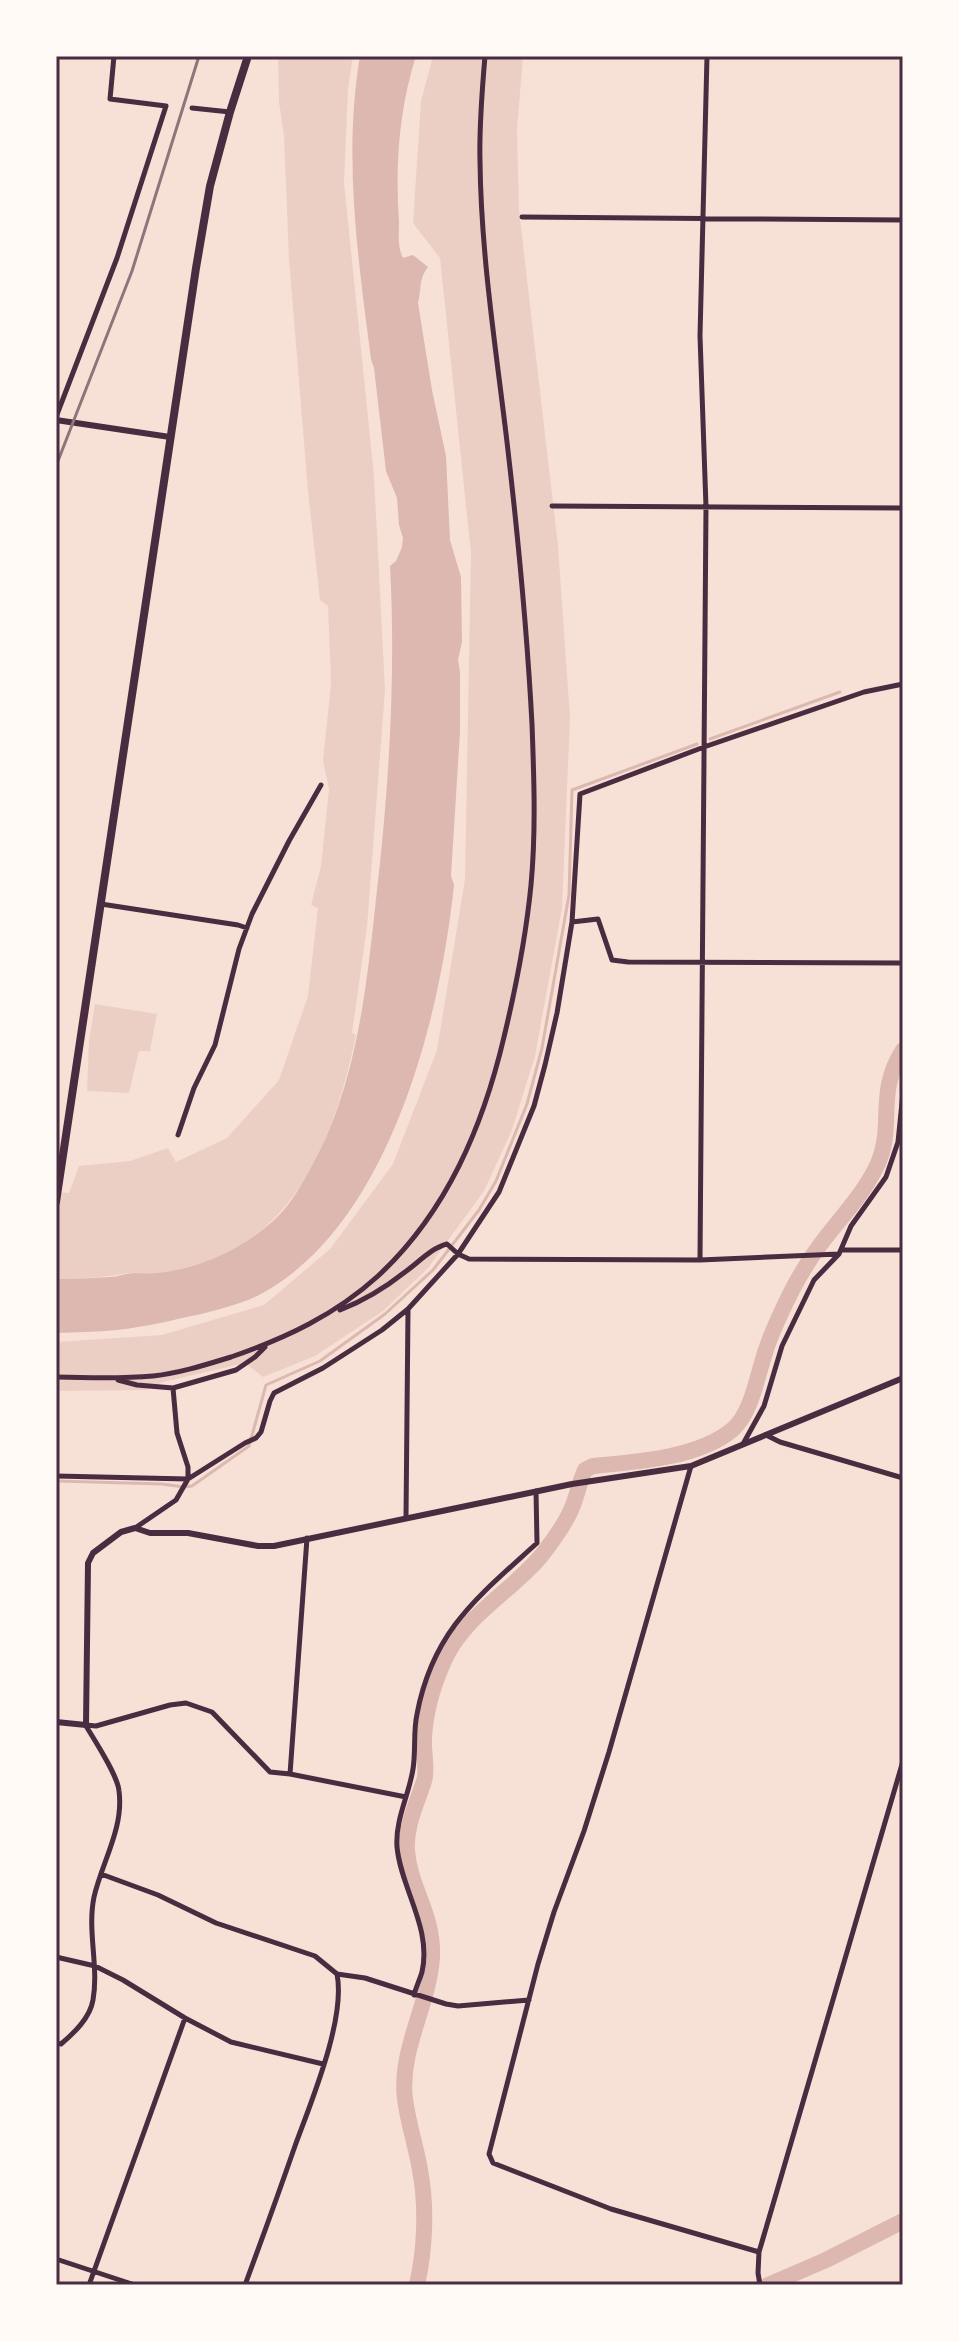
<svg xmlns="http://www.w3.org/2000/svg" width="959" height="2341" font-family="'IBM Plex Sans',sans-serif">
<rect width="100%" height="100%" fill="#f7e1d7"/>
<path fill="#ebcfc5" d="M278 56H353L348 88 344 182 374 476 385 690 367 927 352 1033 356 1035C335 1136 297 1242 184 1268 175 1271 164 1273 154 1274 146 1274 137 1272 129 1273 105 1277 81 1279 56 1279V1192L69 1193 79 1166 130 1161 168 1148 176 1162 227 1138 279 1080 308 996 318 908 311 905 321 866 329 789 323 761 331 683 328 606 320 600 308 491 289 259 284 136 279 102Z
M433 56H523L517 130 519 210 558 546 570 718 562 908 535 1056 512 1130 484 1191 428 1268 383 1311 315 1356 263 1377 245 1363 163 1382 146 1390 56 1391V1342L162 1335 264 1305 330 1249 393 1164 437 1050 465 879 471 553 440 258 413 223 421 101Z
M95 1004 157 1014 150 1051H139L129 1093 87 1091 89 1041Z"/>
<path fill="#dcb8b0" d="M360 56H416C399 109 395 166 399 222 399 235 397 246 403 258L413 255 428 267C418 280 422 288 418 303L432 390 446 456 450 540 461 577 462 642 458 660 460 672V732L451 876 454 885C440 1019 389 1227 259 1295 241 1304 220 1309 201 1314 173 1320 145 1327 117 1330 97 1332 76 1332 56 1333V1279C74 1279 92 1278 110 1277 118 1277 126 1273 134 1273 142 1273 150 1274 158 1273 201 1268 240 1250 272 1222 288 1208 298 1191 308 1173 356 1090 366 992 376 899 389 788 396 677 390 566L396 561 402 547 403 538 399 525 397 498 386 471 374 368 371 359C358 259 343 156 360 56Z"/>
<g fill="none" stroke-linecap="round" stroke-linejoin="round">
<path stroke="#dcb8b0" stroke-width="3" d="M710 739 840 692
M56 1481 162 1484 184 1487 192 1486 249 1446 266 1385 320 1361 385 1314 433 1270 479 1210 496 1181 527 1104 542 1048 569 895 572 790 697 744"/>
<path stroke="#dcb8b0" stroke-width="16" d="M417 2285C425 2249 427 2207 420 2170 416 2146 408 2123 405 2099 399 2050 429 2005 432 1957 434 1915 410 1888 407 1851 405 1827 417 1803 424 1781 428 1770 423 1751 424 1739 425 1714 433 1686 443 1663 463 1616 510 1593 541 1556 552 1542 564 1526 571 1510 577 1497 579 1483 585 1470L593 1466C636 1462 698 1458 732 1430 752 1413 757 1376 765 1353 769 1339 775 1326 781 1313 791 1291 805 1265 820 1245 840 1218 866 1192 879 1161 894 1123 876 1092 903 1050
M768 2285 826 2260 903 2221"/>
<path stroke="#4a2c40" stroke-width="5" d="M192 108 230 112
M522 217 903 220
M56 417 117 258 166 106 110 99 114 56
M552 506 903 508
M101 904 238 925 247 928
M572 922 598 919 612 960 628 962 903 963
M178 1135 194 1088 215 1045 239 949 252 914 289 841 321 785
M841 1250H903
M700 1260 706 507 700 336 707 56
M340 1310C363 1301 386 1287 405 1272 418 1263 431 1248 447 1244L458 1254 469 1259 700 1260 839 1254
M56 1377C88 1378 121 1379 153 1376 180 1373 205 1365 231 1357 286 1338 335 1315 378 1276 447 1212 483 1126 504 1037 516 987 526 936 531 885 536 832 534 777 532 724 527 630 518 536 507 442 496 349 481 255 480 161 479 126 482 91 485 56
M118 1380 137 1385 173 1388 177 1433 188 1467V1479L176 1500 135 1528
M173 1388 236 1370 255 1357 265 1347
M766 1435 780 1442 903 1478
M743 1444 764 1406 782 1346 814 1280 839 1254 851 1226 886 1177 898 1142 903 1093
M691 1466 609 1752 584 1831 554 1912 538 1964 489 2154 493 2163 611 2209 759 2252
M56 1476 188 1479 245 1443 256 1438 261 1432 270 1401 274 1393 323 1368 382 1330 408 1309 458 1254 499 1192 534 1106 545 1065 557 1013 572 922 580 794 704 747 864 692 903 684
M406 1517 408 1310
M86 1725 96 1726 170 1705 186 1703 212 1712 270 1772 290 1774 406 1797
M290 1774 307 1538
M101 1874 158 1895 216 1923 315 1956 337 1974 365 1978 446 2004 458 2006 529 2000
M56 1957 95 1966 123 1980 185 2018 231 2042 323 2064
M414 1995C416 1987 420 1979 422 1972 432 1928 401 1889 397 1847 395 1820 409 1795 413 1769 416 1751 413 1732 417 1714 433 1630 478 1597 537 1543L536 1491
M56 2043 61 2044C74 2033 90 2018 93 2000 99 1966 87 1931 94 1897 102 1862 124 1828 119 1791 118 1776 95 1741 86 1726
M56 2259 135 2285
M89 2285 185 2018
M245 2285C262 2239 279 2192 295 2146 311 2102 346 2019 337 1974
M760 2285 758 2273 759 2252 903 1761"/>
<path stroke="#4a2c40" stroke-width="6" d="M56 420 170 437
M56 1722 86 1725 88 1563 93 1553 121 1532 135 1528 150 1533H188L258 1546H274L572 1484 691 1466 903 1378"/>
<path stroke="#4a2c40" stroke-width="8" d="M56 1202 196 268 210 186 230 112 248 56"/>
<path stroke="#8f747c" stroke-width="3" d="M56 466 132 271 199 56"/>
</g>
<rect width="959" height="2341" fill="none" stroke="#fffaf5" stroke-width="116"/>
<rect x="58" y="58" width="843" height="2225" fill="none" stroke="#4a2c40" stroke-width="3"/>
</svg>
